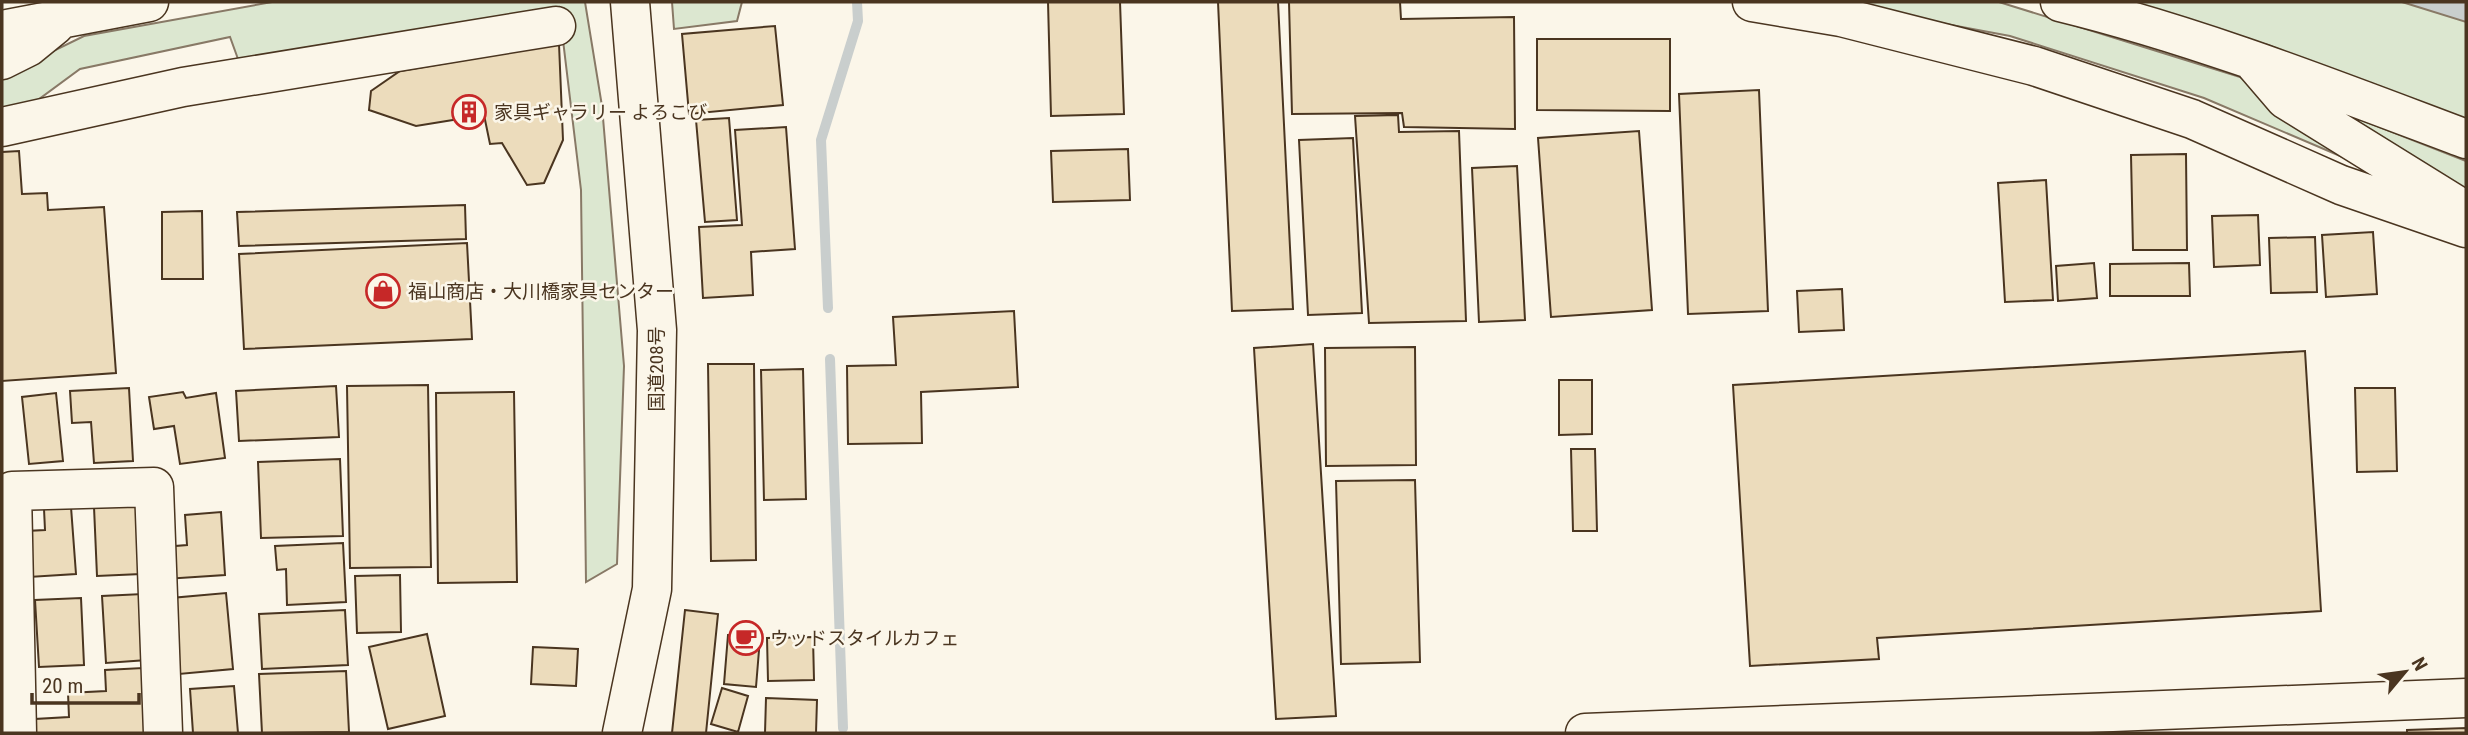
<svg xmlns="http://www.w3.org/2000/svg" width="2468" height="735" font-family="'Roboto Condensed','Noto Sans JP',sans-serif">
<rect width="100%" height="100%" fill="#fbf6e9"/>
<path fill="#dce7d0" stroke="#887966" stroke-width="2" d="M272 2H585L602 106 624 366 617 564 586 582 581 190 559 7 238 59 230 37 80 69 35 102 2 111V76L84 36Z
M672 2H742L737 21 674 29Z
M1828 2H1999L2240 77 2366 167 2204 98 2010 36Z
M2101 2H2466V126L2268 45Z
M2285 90 2466 161V189Z"/>
<path fill="#c9cecd" stroke="#887966" stroke-width="2" d="M2402 2H2466V22Z"/>
<g fill="none" stroke-linecap="round" stroke-linejoin="round">
<path stroke="#c9cecd" stroke-width="10" d="M828 308 821 140 858 21 857 2
M830 359 843 728"/>
</g>
<path fill="#ecdcbc" stroke="#4a3520" stroke-width="2" d="M1048 2H1120L1124 114 1051 116Z
M1218 2H1278L1293 309 1232 311Z
M1289 2H1400L1401 19 1514 17 1515 129 1404 127 1402 113 1292 114Z
M775 26 783 105 689 114 682 34Z
M1537 39H1670V111L1537 110Z
M559 44 563 140 544 183 527 185 502 143 490 144 484 115 416 126 369 110 371 91 400 71Z
M1759 90 1768 311 1688 314 1679 94Z
M1398 115 1399 132 1459 131 1466 321 1369 323 1355 116Z
M729 118 737 220 705 222 696 120Z
M786 127 795 249 751 252 753 295 703 298 699 227 742 225 735 130Z
M1639 131 1652 310 1551 317 1538 138Z
M1353 138 1362 313 1308 315 1299 140Z
M1128 149 1130 200 1053 202 1051 151Z
M19 151 22 194 47 193 48 210 104 207 116 373 2 381V152Z
M2186 154 2187 250H2133L2131 155Z
M1517 166 1525 320 1479 322 1472 168Z
M2046 180 2053 300 2005 302 1998 183Z
M465 205 466 239 239 246 237 212Z
M202 211 203 279H162V212Z
M2258 215 2260 265 2214 267 2212 216Z
M2373 232 2377 294 2326 297 2322 235Z
M2315 237 2317 292 2271 293 2269 238Z
M467 243 472 339 244 349 239 254Z
M2094 263 2097 298 2058 301 2056 266Z
M2189 263 2190 296H2110V264Z
M1842 289 1844 330 1799 332 1797 291Z
M1014 311 1018 387 921 392 922 443 848 444 847 366 896 365 893 317Z
M1313 344 1336 716 1276 719 1254 348Z
M1415 347 1416 465 1326 466 1325 348Z
M2305 351 2321 611 1877 638 1879 659 1750 666 1733 385Z
M708 364H754L756 560 711 561Z
M803 369 806 499 764 500 761 370Z
M1559 380H1592V434L1559 435Z
M428 385 431 567 350 568 347 386Z
M336 386 339 437 239 441 236 391Z
M129 388 133 461 94 463 91 422 72 423 70 391Z
M2355 388H2395L2397 471 2357 472Z
M183 392 186 398 216 393 225 458 180 464 174 426 154 429 149 397Z
M514 392 517 582 438 583 436 393Z
M56 393 63 461 29 464 22 397Z
M1571 449H1595L1597 531H1573Z
M340 459 343 536 261 538 258 462Z
M1415 480 1420 662 1341 664 1336 481Z
M137 505 141 574 97 576 94 507Z
M71 507 76 574 29 577 26 531 45 530 44 509Z
M221 512 225 575 165 579 163 547 187 545 185 515Z
M343 543 346 602 287 605 286 569 277 570 275 546Z
M400 575 401 632 357 633 355 576Z
M226 593 233 669 179 674 171 598Z
M143 594 147 660 106 663 102 596Z
M81 598 84 665 39 667 35 600Z
M345 610 348 665 262 669 259 614Z
M685 610 718 614 706 733H672Z
M427 634 445 716 388 729 369 647Z
M728 635 760 638 756 687 724 684Z
M813 637 814 680 768 681 767 638Z
M533 647 578 649 576 686 531 684Z
M143 668 147 733H36L35 719 69 717 68 693 106 691 105 670Z
M346 671 349 732 262 733 259 674Z
M234 686 238 733H193L190 689Z
M722 688 748 696 738 732 711 724Z
M766 698 817 700 816 733H765Z
M2466 728V733H2407V730Z"/>
<g fill="none" stroke-linecap="round" stroke-linejoin="round">
<g stroke="#4a3520" stroke-width="41">
<path id="minor" d="M1752 2 1841 17 2034 66 2192 119 2341 185 2466 228
M2060 2C2199 36 2333 89 2466 139
M2 30 149 2
M2 60 28 47 55 25
M2255 64 2285 99 2461 208 2466 215
M2 127 183 87 556 26
M17 733 12 491 154 487 163 733
M1585 733 2466 698"/>
</g>
<g stroke="#4a3520" stroke-width="41">
<path id="highway" d="M622 733 652 589 657 330 630 2"/>
</g>
<use href="#minor" stroke="#fbf6e9" stroke-width="38"/>
<use href="#highway" stroke="#fbf6e9" stroke-width="38"/>
</g>
<defs>
<g id="building-ring" transform="scale(1.75)"><circle r="9.5" fill="#fbf6e9" stroke="#c62828" stroke-width="1.5"/><path d="M-4-6H4V6H1V3H-1V6H-4ZM-2.5-4.3h1.7v1.8h-1.7ZM.8-4.3h1.7v1.8H.8ZM-2.5-1h1.7V.8h-1.7ZM.8-1h1.7V.8H.8Z" fill="#c62828"/></g>
<g id="shop-ring" transform="scale(1.75)"><circle r="9.5" fill="#fbf6e9" stroke="#c62828" stroke-width="1.5"/><path d="M-5-2.5h2.3a2.7 3.5 0 0 1 5.4 0H5L5.5 6h-11ZM-1.5-2.5h3a1.5 2.3 0 0 0-3 0Z" fill="#c62828"/></g>
<g id="cafe-ring" transform="scale(1.75)"><circle r="9.5" fill="#fbf6e9" stroke="#c62828" stroke-width="1.5"/><path d="M-5.5-4.5H6V0H3Q3 3.5 0 3.5H-2.5Q-5.5 3.5-5.5 0ZM3-3.2v2h1.7v-2ZM-6 4.5H4V6H-6Z" fill="#c62828"/></g>
</defs>
<g fill-rule="evenodd">
<use href="#building-ring" x="469" y="112"/>
<use href="#shop-ring" x="383" y="291"/>
<use href="#cafe-ring" x="746" y="638"/>
</g>
<g text-anchor="middle" stroke-width="5" stroke-linejoin="round" paint-order="stroke">
<g font-size="19" fill="#4a3520" stroke="#fbf6e9" text-anchor="start">
<text x="494" y="119">家具ギャラリー よろこび</text>
<text x="408" y="298">福山商店・大川橋家具センター</text>
<text x="770" y="645">ウッドスタイルカフェ</text>
</g>
<g font-size="19" fill="#4a3520" stroke="#fbf6e9">
<text transform="translate(656 369) rotate(-90)" y="7">国道208号</text>
</g>
</g>
<rect width="2468" height="735" fill="none" stroke="#4a3520" stroke-width="7"/>
<g transform="translate(2405 672) rotate(61)" stroke="#fbf6e9" stroke-width="5" paint-order="stroke">
<path d="M0-5L12 26L0 18L-12 26Z" fill="#4a3520"/>
<text y="-10" font-size="19" font-weight="bold" text-anchor="middle" fill="#4a3520">N</text>
</g>
<path d="M32 693v10h107v-10" fill="none" stroke="#4a3520" stroke-width="3.5"/>
<text x="42" y="693" font-size="21" fill="#4a3520" stroke="#fbf6e9" stroke-width="5" paint-order="stroke">20 m</text>
</svg>
